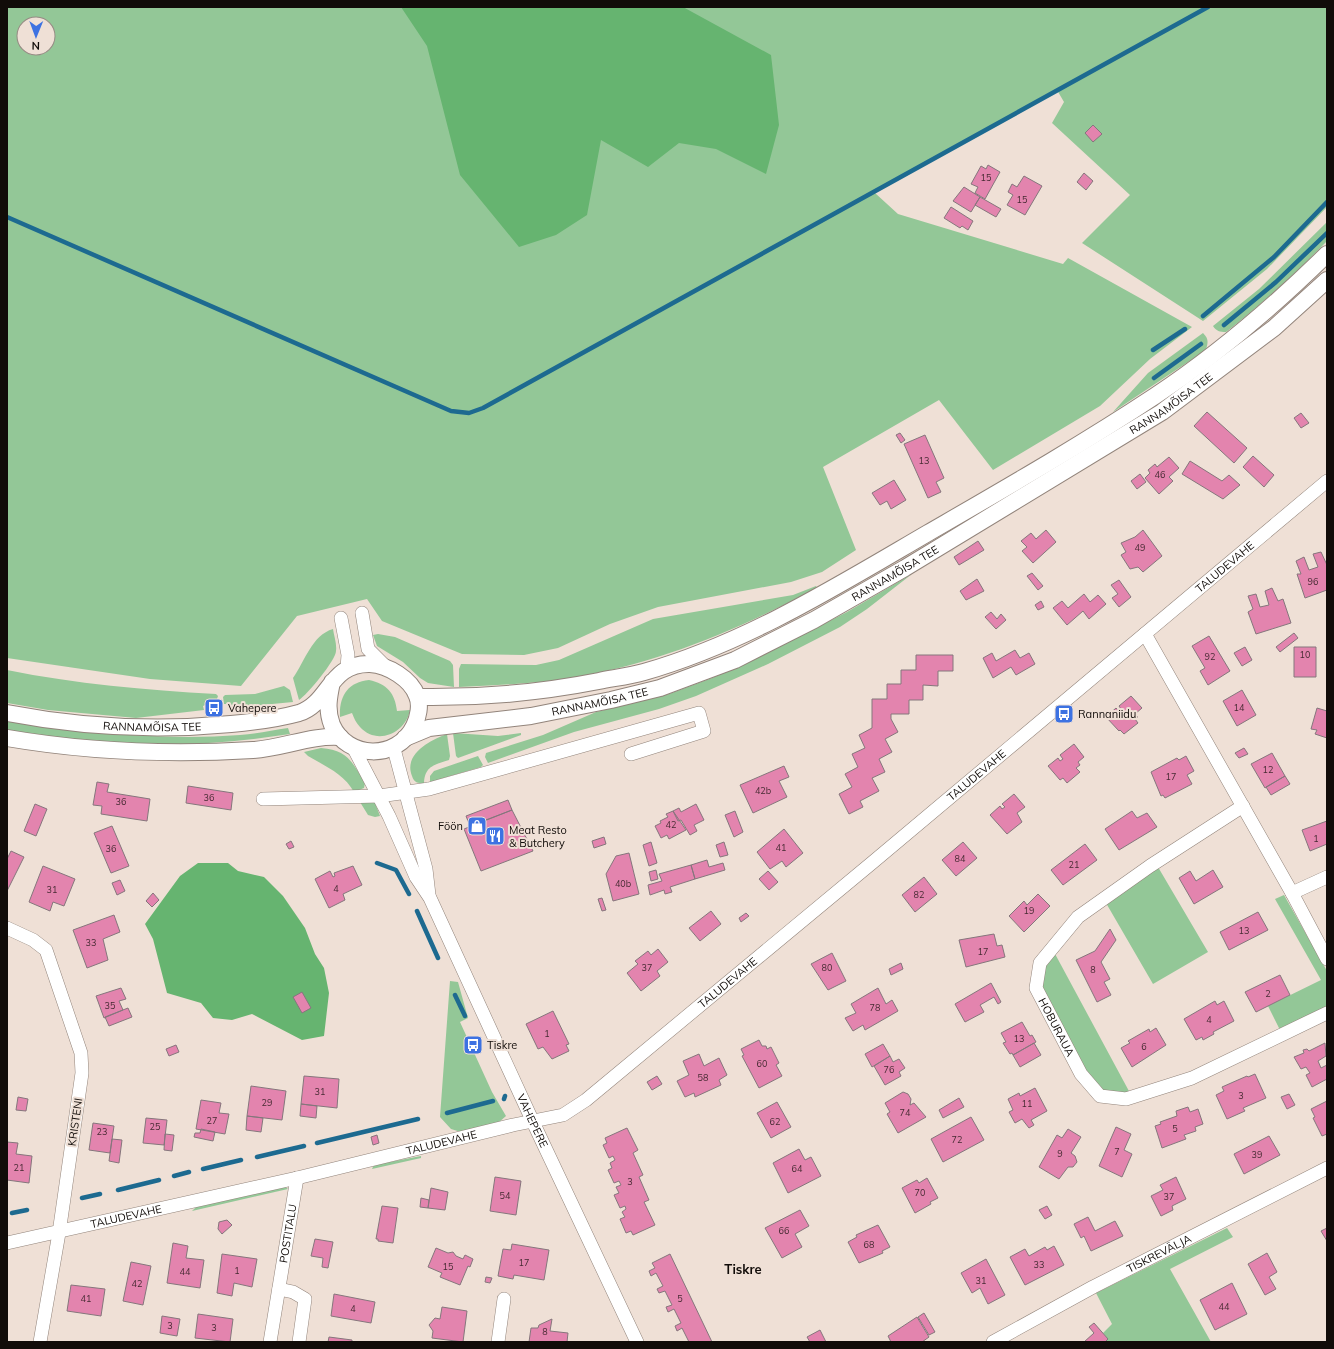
<svg xmlns="http://www.w3.org/2000/svg" width="1334" height="1349" font-family="Mulish,sans-serif">
<rect width="100%" height="100%" fill="#efe0d6"/>
<path fill="#93c797" fill-rule="evenodd" d="M7 7H1327V207L1267 269 1203 321 1082 243 1130 195 1052 123 1064 102 1057 90 875 193 898 214 1063 264 1068 258 1192 327 1150 359 1100 406 993 470 939 400 823 467 856 550 822 572 791 582 658 607 610 624 558 648 524 655 462 654 382 621 367 599 297 616 241 686 150 679 7 658ZM24 24H48V48H24Z
M1327 222V241C1295 274 1262 304 1226 332 1220 332 1216 331 1213 326L1259 289Z
M1203 333C1209 339 1208 342 1206 350L1113 412 1148 373Z
M912 574 867 609 840 627 768 664 696 696 659 709 574 732 488 763 485 757 486 753 543 735 596 712 669 694 712 678 753 660 847 612Z
M816 586 817 588C739 629 658 664 571 678 534 684 496 685 459 687V669L461 664 536 665 559 660 653 619 793 595Z
M333 629C334 636 337 644 336 651 336 660 307 695 299 700L293 678C305 661 312 635 333 629Z
M378 634 395 637 450 661 453 665 454 687 428 683 420 678 403 662 377 646 373 635Z
M7 670C76 684 145 690 216 694L218 696 217 699 208 700V704L203 706 204 710 136 718 48 710 7 703Z
M369 680C387 684 395 693 397 711L410 710C406 733 377 746 360 727 356 723 354 718 352 713L340 717C339 696 348 682 369 680Z
M284 686 290 690 293 702 229 708 228 704H224L223 697 225 695 255 694Z
M7 721C85 732 162 741 240 735 256 734 272 730 288 728L290 734C238 742 186 746 135 744 92 743 49 736 7 730Z
M453 733 498 736 521 733V735L458 758 456 756Z
M447 734 450 756 449 760C434 765 425 766 424 783 418 783 414 783 412 776 403 754 431 740 447 734Z
M321 748C348 750 352 762 365 783L364 788 354 792C344 774 325 766 308 756L304 752Z
M478 756 483 765 481 767 430 782V776L434 771Z
M360 802 375 803 380 816 375 817 368 815Z
M1158 867 1208 952 1153 984 1106 903Z
M1284 895 1327 971V1006L1280 1030 1268 1006 1321 980 1275 899Z
M1054 952 1130 1093 1102 1091 1088 1079 1044 993C1041 977 1043 965 1054 952Z
M450 981 458 982 468 1018 460 1022 492 1092 506 1116 498 1123 461 1132 451 1129 440 1117Z
M421 1156V1158L372 1169 374 1165Z
M283 1185 288 1189 192 1211 198 1205Z
M1227 1228 1233 1237 1170 1269 1211 1342H1105L1108 1339 1103 1333 1112 1324 1096 1293Z"/>
<path fill="#66b470" d="M401 7H683L771 55 779 125 766 174 716 149 679 143 648 167 601 140 587 215 556 235 519 247 460 175 427 46Z
M198 863H228L238 871 264 877 283 896 305 928 315 954 324 968 329 993 324 1036 302 1040 252 1014 232 1020 213 1018 201 1003 167 993 153 939 145 924 180 876Z"/>
<g fill="none" stroke-linecap="round" stroke-linejoin="round">
<path stroke="#1d6a90" stroke-width="4.5" d="M7 217 451 411 469 413 483 408 1208 7
M1203 316 1274 257 1327 202
M1224 325 1276 282 1327 233
M1153 350 1185 329
M1154 378 1201 344
M377 863 396 870 409 894
M417 911 438 958
M455 995 465 1016
M504 1099 505 1096
M447 1113 493 1101
M317 1143 418 1119
M257 1157 304 1146
M203 1169 241 1160
M174 1176 189 1172
M118 1190 159 1180
M82 1198 100 1194
M12 1213 27 1210"/>
</g>
<path fill="#e384ae" stroke="#85767c" d="M1093 125 1102 134 1093 142 1085 133Z
M988 165 1000 172 985 199 975 193 978 187 971 184 981 166 986 169Z
M1084 173 1093 181 1086 190 1077 182Z
M1024 176 1042 186 1025 215 1007 205 1013 195 1008 192 1012 184 1017 187Z
M964 187 980 197 971 212 953 201Z
M980 197 1001 209 996 217 975 205Z
M951 207 973 221 968 230 962 226 960 228 944 218Z
M1207 412 1247 448 1234 463 1194 426Z
M1301 413 1309 423 1301 428 1294 418Z
M900 433 905 440 901 443 896 435Z
M925 435 944 478 936 482 941 492 928 498 904 444Z
M1253 456 1274 475 1264 487 1243 467Z
M1169 457 1179 468 1169 477 1173 481 1159 494 1145 478 1150 473 1148 470 1155 464 1157 467Z
M1190 461 1222 481 1229 475 1240 485 1223 499 1182 474Z
M1140 474 1146 482 1137 489 1131 481Z
M894 480 906 500 891 509 887 501 880 505 872 493Z
M1046 530 1056 542 1033 563 1022 551 1027 547 1021 541 1031 533 1036 539Z
M1143 530 1162 556 1143 572 1138 567 1130 569 1121 555 1126 552 1121 543 1135 537Z
M978 541 984 550 959 565 954 557Z
M1321 552 1327 565V590L1305 598 1297 574H1301L1296 561 1304 557 1309 570 1318 567 1313 554Z
M1032 573 1043 586 1038 590 1027 576Z
M977 579 984 591 966 600 960 591Z
M1119 580 1131 597 1119 607 1112 598 1118 594 1111 585Z
M1272 588 1278 601 1283 599 1291 623 1256 634 1248 612 1253 609 1248 596 1256 594 1260 607 1269 605 1265 591Z
M1084 594 1090 602 1098 595 1106 604 1089 619 1083 611 1067 625 1053 608 1062 601 1068 608Z
M1041 601 1044 607 1038 610 1035 605Z
M991 612 997 619 1001 614 1006 620 996 629 985 617Z
M1294 633 1298 638 1280 652 1276 647Z
M1209 636 1230 671 1208 685 1200 671 1205 668 1192 646Z
M1245 647 1252 660 1242 666 1234 653Z
M1294 647H1316V677H1294Z
M1015 650 1020 658 1029 653 1035 664 1016 675 1011 667 993 678 983 658 992 653 996 661Z
M916 655H953V671H938V686L923 685V700H909V714H891V719L898 732 885 739 892 752 879 759 885 772 872 778 879 791 860 801 863 807 849 814 839 794 852 787 845 774 858 767 852 754 865 748 859 735 872 728V699H887V684H901V670H916Z
M1242 690 1256 715 1237 726 1223 701Z
M1131 696 1142 708 1135 714 1138 717 1135 719 1138 723 1124 734 1120 730 1119 731 1106 717 1116 708 1119 711 1121 709 1119 706Z
M1317 708 1327 711V738L1315 734 1317 730 1311 729Z
M1074 744 1084 757 1078 762 1080 765 1076 768 1080 772 1067 783 1063 778 1060 780 1048 766 1058 758 1060 761 1063 759 1060 755Z
M1244 748 1248 754 1239 758 1235 753Z
M1272 753 1285 776 1265 788 1251 764Z
M1186 756 1194 771 1187 775 1192 784 1165 798 1163 795 1161 796 1151 772 1177 758 1179 760Z
M784 766 789 777 779 781 787 797 753 813 740 785Z
M1285 776 1290 784 1271 795 1266 787Z
M97 782 109 784 107 792 150 799 147 821 101 814 102 806 93 805Z
M188 786 233 793 231 810 186 803Z
M1014 794 1025 807 1017 813 1022 822 1007 834 990 815 1000 806 1002 809 1005 807 1002 804Z
M508 800 512 810 470 826 466 816Z
M35 804 47 809 36 836 24 831Z
M696 804 704 820 694 825 697 831 690 835 681 820 678 821 673 811 679 808 681 812Z
M512 810 533 851 481 871 464 829Z
M673 811 686 830 669 839 667 835 661 838 655 826 661 823 660 821 668 817 666 814Z
M735 811 743 832 734 837 725 815Z
M1132 811 1137 818 1147 813 1157 827 1119 850 1105 829Z
M1327 821V844L1310 851 1302 830Z
M112 826 129 866 111 873 94 833Z
M784 829 803 853 786 867 782 861 770 869 757 852Z
M604 837 606 844 594 848 592 841Z
M291 841 294 847 289 849 286 844Z
M651 842 657 863 649 866 643 845Z
M724 842 728 855 720 857 716 845Z
M963 842 977 858 956 876 942 860Z
M1085 844 1097 860 1063 885 1051 870Z
M11 851 24 857 7 891V859Z
M629 853 639 894 613 901 606 874 616 856Z
M707 860 709 867 723 863 725 870 695 879 691 865Z
M691 865 695 879 670 887 672 892 665 894 664 890 650 895 648 885 662 881 659 874Z
M43 866 75 879 64 906 53 902 50 911 29 902Z
M353 866 362 885 343 894 345 900 329 908 315 879 330 871 333 877 335 876 334 873Z
M656 870 658 879 651 881 649 872Z
M1213 870 1223 887 1194 904 1179 878 1190 871 1196 881Z
M768 871 778 882 769 890 759 879Z
M924 877 937 894 915 912 902 895Z
M120 880 125 891 117 895 112 883Z
M153 893 159 900 152 907 146 901Z
M1038 894 1050 906 1024 932 1009 916 1024 901 1027 905Z
M602 898 606 910 602 911 598 899Z
M711 911 721 924 700 941 689 928Z
M1258 912 1268 930 1229 950 1220 932Z
M746 913 749 916 741 922 739 918Z
M114 915 120 932 103 939 108 960 87 968 73 930Z
M1110 929 1116 940 1101 962 1110 979 1104 982 1111 995 1097 1002 1076 960 1095 951Z
M994 934 997 946 1002 945 1005 957 966 967 959 940Z
M658 949 668 962 657 971 660 976 641 991 627 973 638 964 635 961 648 951 651 955Z
M832 953 846 981 828 990 811 964Z
M901 963 903 969 891 975 889 969Z
M1280 975 1290 995 1256 1012 1245 992Z
M991 983 1001 1002 998 1004 994 997 980 1005 984 1012 965 1022 955 1004Z
M121 988 126 999 119 1001 123 1010 104 1018 96 996Z
M878 988 886 1004 892 1000 898 1011 865 1030 863 1025 853 1031 845 1018 856 1013 851 1004Z
M302 992 311 1008 302 1013 293 997Z
M1215 1001 1217 1005 1224 1001 1234 1021 1213 1032 1214 1034 1203 1040 1202 1037 1196 1040 1184 1019Z
M128 1008 132 1017 109 1026 105 1017Z
M553 1011 569 1044 566 1045 569 1051 552 1059 543 1047 538 1049 526 1024Z
M1022 1022 1030 1036 1032 1035 1036 1042 1013 1055 1012 1053 1010 1054 1003 1043 1006 1042 1001 1033Z
M1156 1028 1166 1045 1132 1067 1121 1048 1130 1043 1128 1041 1149 1029 1150 1032Z
M759 1040 762 1046H766L767 1049 771 1047 779 1063 776 1065 782 1076 759 1088 742 1056 744 1055 741 1049Z
M1034 1043 1041 1055 1020 1067 1013 1055Z
M1325 1043 1326 1056 1318 1061 1321 1068 1327 1065V1079L1312 1087 1306 1075 1310 1073 1306 1067 1301 1069 1294 1057 1304 1053 1303 1050 1307 1049 1309 1051Z
M883 1044 890 1056 872 1067 865 1054Z
M176 1045 179 1052 169 1056 166 1049Z
M699 1054 704 1066 719 1058 727 1075 719 1080 721 1085 695 1097 694 1093 685 1097 677 1081 689 1075 683 1061Z
M890 1056 893 1062 899 1059 905 1068 899 1072 901 1076 885 1085 874 1066Z
M1255 1074 1266 1098 1243 1108 1245 1111 1227 1119 1216 1095 1224 1091 1222 1087 1247 1076 1248 1077Z
M304 1076 339 1079 337 1108 301 1104Z
M657 1076 662 1084 652 1090 647 1082Z
M251 1086 286 1091 282 1120 247 1116Z
M1035 1088 1047 1111 1031 1120 1034 1125 1029 1128 1022 1119 1015 1123 1009 1112 1013 1110 1008 1099 1019 1093 1020 1096Z
M903 1092 908 1094 911 1099 910 1105 914 1103 926 1117 898 1133 887 1114 890 1112 885 1103Z
M1289 1094 1295 1105 1287 1109 1281 1097Z
M18 1097 28 1099 26 1111 16 1110Z
M959 1098 964 1107 943 1118 939 1110Z
M201 1100 221 1103 219 1113 229 1114 225 1134 196 1129Z
M1327 1101V1134L1322 1136 1313 1118 1315 1117 1311 1109Z
M777 1102 791 1127 771 1138 757 1113Z
M301 1104 317 1106 316 1118 300 1116Z
M1188 1107 1190 1112 1198 1109 1203 1124 1195 1127 1196 1131 1184 1135 1186 1139 1162 1148 1155 1126 1161 1124 1160 1122 1177 1116 1176 1111Z
M247 1116 263 1118 261 1132 246 1130Z
M971 1117 984 1140 943 1162 931 1139Z
M146 1118 167 1120 164 1145 143 1143Z
M93 1123 114 1126 110 1153 89 1150Z
M1116 1127 1131 1134 1124 1150 1132 1154 1122 1177 1099 1166Z
M627 1128 638 1150 633 1153 643 1175 639 1177 649 1200 644 1202 655 1225 633 1235 631 1231 626 1233 620 1219 625 1217 622 1212 626 1209 625 1206 620 1208 614 1195 619 1193 616 1187 621 1185 619 1181 614 1183 608 1170 612 1168 610 1163 615 1160 613 1156 609 1158 603 1145 607 1143 605 1138Z
M201 1129 215 1132 213 1141 194 1137 195 1133H200Z
M1068 1129 1081 1137 1071 1153 1075 1156 1077 1162 1073 1167H1068L1059 1179 1039 1167 1057 1135 1062 1138Z
M165 1134 174 1135 172 1151 164 1150Z
M377 1135 379 1143 373 1145 371 1137Z
M1269 1136 1280 1155 1244 1174 1234 1154Z
M112 1139 122 1140 119 1163 109 1161Z
M7 1142 18 1143 16 1154 32 1156 29 1183 7 1180Z
M799 1149 805 1160 811 1157 821 1176 788 1193 773 1163Z
M495 1177 521 1181 516 1215 490 1211Z
M1176 1177 1186 1199 1172 1206 1173 1210 1161 1216 1151 1196 1163 1190 1160 1185Z
M927 1178 938 1198 930 1202 931 1204 915 1213 902 1188 917 1180 919 1183Z
M431 1188 448 1192 445 1210 428 1208Z
M421 1198 429 1200 428 1208 420 1207Z
M382 1206 398 1208 393 1243 378 1241V1239H376Z
M1047 1206 1052 1215 1045 1219 1039 1210Z
M800 1210 809 1226 795 1234 802 1247 782 1258 765 1228Z
M1088 1217 1095 1231 1115 1221 1123 1236 1091 1251 1084 1236 1081 1238 1074 1224Z
M227 1220 232 1225 222 1234 218 1229 219 1222Z
M878 1225 890 1247 882 1251 883 1253 859 1263 848 1242 857 1237 856 1235Z
M1327 1228V1241L1321 1231Z
M315 1239 333 1242 328 1268 322 1267 323 1258 311 1256Z
M173 1243 188 1246 186 1258 204 1260 200 1288 167 1283Z
M512 1244 549 1250 544 1280 514 1275 513 1279 498 1276 503 1249 511 1250Z
M1054 1246 1064 1265 1025 1285 1010 1257 1025 1249 1029 1256 1045 1247 1047 1250Z
M436 1248 448 1253 453 1252 456 1256 463 1259 465 1255 473 1259 470 1267 468 1266 460 1285 440 1277 442 1273 428 1267Z
M1267 1253 1277 1272 1269 1277 1276 1289 1265 1295 1248 1264Z
M222 1254 257 1259 252 1287 234 1283 232 1296 217 1293Z
M670 1254 712 1342H689L682 1328 677 1331 675 1326 681 1323 674 1309 668 1312 666 1307 672 1305 665 1291 659 1293 657 1289 663 1286 656 1273 651 1276 649 1271 655 1268 652 1263Z
M986 1259 1005 1295 988 1304 980 1288 972 1293 961 1273Z
M131 1262 151 1266 143 1305 123 1301Z
M486 1277 492 1278 490 1283 485 1282Z
M1232 1283 1247 1314 1215 1330 1200 1300Z
M71 1285 105 1289 101 1316 67 1311Z
M334 1294 375 1302 371 1323 331 1316Z
M442 1307 467 1311 463 1342 432 1338 433 1331 429 1325 435 1318 440 1319Z
M924 1313 935 1332 929 1335 918 1317Z
M198 1314 233 1319 230 1342 195 1338Z
M162 1316 180 1319 177 1336 160 1333Z
M917 1317 929 1337 922 1342H891L888 1336Z
M552 1319 550 1331 568 1333 567 1342H529L531 1328H538L539 1325Z
M1094 1323 1108 1339 1105 1342H1084L1094 1333 1089 1327Z
M820 1330 826 1342H810L807 1337Z
M329 1337 352 1340V1342H328Z"/>
<g fill="none" stroke-linecap="round" stroke-linejoin="round">
<g stroke="#92847b" stroke-width="14">
<g id="minor">
<path d="M362 613 368 649 385 666"/>
<path d="M341 618 348 655 347 668"/>
<path d="M1145 634 1292 893 1327 959"/>
<path id="s1" d="M353 747 389 816 416 877 430 898 533 1122 637 1342"/>
<path d="M394 749 426 869 429 895"/>
<path d="M263 799 379 796 429 789 699 713 704 731 631 754"/>
<path id="s2" d="M1243 806 1150 866 1078 917 1040 963 1036 988 1081 1074 1100 1096 1126 1099 1192 1078 1327 1013"/>
<path d="M1292 893 1327 877"/>
<path d="M7 928 33 940 46 950 81 1053 82 1073 59 1233 40 1342"/>
<path id="s3" d="M7 1243 297 1178 513 1125 563 1115 586 1100 873 862 1327 481"/>
<path d="M279 1289 293 1292 305 1299 299 1342"/>
<path id="s4" d="M270 1342 297 1178"/>
<path d="M498 1342 504 1299"/>
<path id="s5" d="M993 1342 1093 1287 1327 1168"/>
</g>
</g>
<g stroke="#92847b" stroke-width="18">
<g id="tertiary">
<path d="M418 697C479 698 538 693 599 681 614 678 630 676 644 672 746 643 837 586 928 533 1004 489 1081 445 1155 396 1217 355 1274 306 1327 254"/>
<path id="s6" d="M7 713C80 727 157 731 231 724 253 722 277 719 299 713 330 703 329 663 370 664 388 665 411 679 417 696 421 705 418 718 414 726 397 761 347 759 332 725 326 710 329 696 332 682"/>
<path d="M7 738C89 752 170 755 253 750 283 748 311 735 340 737"/>
<path id="s7" d="M405 738 429 728 531 716 611 700 660 688 735 660 814 620 905 568 1162 412 1274 328 1327 280"/>
</g>
</g>
<use href="#minor" stroke="#fff" stroke-width="13"/>
<use href="#tertiary" stroke="#fff" stroke-width="16"/>
</g>
<defs>
<g id="bus-square" transform="scale(1)"><rect x="-9" y="-9" width="18" height="18" rx="4" fill="#3d72e2" stroke="#efe0d6"/><path d="M-5-6H5V4H4V6H2V4H-2V6H-4V4H-5ZM-3.5-4V0h7V-4ZM-3.5 1.2v1.5H-2V1.2ZM2 1.2v1.5H3.5V1.2Z" fill="#fff"/></g>
<g id="shop-square" transform="scale(1)"><rect x="-9" y="-9" width="18" height="18" rx="4" fill="#3d72e2" stroke="#efe0d6"/><path d="M-5-2.5h2.3a2.7 3.5 0 0 1 5.4 0H5L5.5 6h-11ZM-1.5-2.5h3a1.5 2.3 0 0 0-3 0Z" fill="#fff"/></g>
<g id="restaurant-square" transform="scale(1)"><rect x="-9" y="-9" width="18" height="18" rx="4" fill="#3d72e2" stroke="#efe0d6"/><path d="M-5-6h1v4h1v-4h1v4h1v-4h1v5L-1.5 .5V6h-2V.5L-5-1ZM5-6V6H3V1.5H1.5Q1.5-4 5-6Z" fill="#fff"/></g>
</defs>
<g fill-rule="evenodd">
<use href="#bus-square" x="214" y="708"/>
<use href="#bus-square" x="1064" y="714"/>
<use href="#shop-square" x="477" y="826"/>
<use href="#restaurant-square" x="495" y="836"/>
<use href="#bus-square" x="473" y="1045"/>
</g>
<g text-anchor="middle" stroke-width="4" stroke-linejoin="round" paint-order="stroke">
<g font-size="9" fill="#462a32">
<text x="986" y="181">15</text>
<text x="1022" y="203">15</text>
<text x="924" y="464">13</text>
<text x="1160" y="478">46</text>
<text x="1140" y="551">49</text>
<text x="1313" y="585">96</text>
<text x="1305" y="658">10</text>
<text x="1210" y="660">92</text>
<text x="1239" y="711">14</text>
<text x="1268" y="773">12</text>
<text x="1171" y="780">17</text>
<text x="763" y="794">42b</text>
<text x="209" y="801">36</text>
<text x="121" y="805">36</text>
<text x="671" y="828">42</text>
<text x="1316" y="842">1</text>
<text x="781" y="851">41</text>
<text x="111" y="852">36</text>
<text x="960" y="862">84</text>
<text x="1074" y="868">21</text>
<text x="623" y="887">40b</text>
<text x="336" y="892">4</text>
<text x="52" y="893">31</text>
<text x="919" y="898">82</text>
<text x="1029" y="914">19</text>
<text x="1244" y="934">13</text>
<text x="91" y="946">33</text>
<text x="983" y="955">17</text>
<text x="647" y="971">37</text>
<text x="827" y="971">80</text>
<text x="1093" y="973">8</text>
<text x="1268" y="997">2</text>
<text x="110" y="1009">35</text>
<text x="875" y="1011">78</text>
<text x="1209" y="1023">4</text>
<text x="547" y="1037">1</text>
<text x="1019" y="1042">13</text>
<text x="1144" y="1050">6</text>
<text x="762" y="1067">60</text>
<text x="889" y="1073">76</text>
<text x="703" y="1081">58</text>
<text x="320" y="1095">31</text>
<text x="1241" y="1099">3</text>
<text x="267" y="1106">29</text>
<text x="1027" y="1107">11</text>
<text x="905" y="1116">74</text>
<text x="212" y="1124">27</text>
<text x="775" y="1125">62</text>
<text x="155" y="1130">25</text>
<text x="1175" y="1132">5</text>
<text x="102" y="1135">23</text>
<text x="957" y="1143">72</text>
<text x="1117" y="1155">7</text>
<text x="1060" y="1157">9</text>
<text x="1257" y="1158">39</text>
<text x="19" y="1171">21</text>
<text x="797" y="1172">64</text>
<text x="630" y="1185">3</text>
<text x="920" y="1196">70</text>
<text x="505" y="1199">54</text>
<text x="1169" y="1200">37</text>
<text x="784" y="1234">66</text>
<text x="869" y="1248">68</text>
<text x="524" y="1266">17</text>
<text x="1039" y="1268">33</text>
<text x="448" y="1270">15</text>
<text x="237" y="1274">1</text>
<text x="185" y="1275">44</text>
<text x="981" y="1284">31</text>
<text x="137" y="1287">42</text>
<text x="86" y="1302">41</text>
<text x="680" y="1302">5</text>
<text x="1224" y="1310">44</text>
<text x="353" y="1312">4</text>
<text x="170" y="1329">3</text>
<text x="214" y="1331">3</text>
<text x="545" y="1335">8</text>
</g>
<g font-size="11" fill="#110c09" stroke="#efe0d6">
<text dy="4" stroke="none"><textPath href="#s7" startOffset="847">RANNAMÕISA TEE</textPath></text>
<text dy="4" stroke="none"><textPath href="#s3" startOffset="1430">TALUDEVAHE</textPath></text>
<text dy="4" stroke="none"><textPath href="#s7" startOffset="523">RANNAMÕISA TEE</textPath></text>
<text dy="4" stroke="none"><textPath href="#s7" startOffset="199">RANNAMÕISA TEE</textPath></text>
<text dy="4" stroke="none"><textPath href="#s6" startOffset="146">RANNAMÕISA TEE</textPath></text>
<text dy="4" stroke="none"><textPath href="#s3" startOffset="1106">TALUDEVAHE</textPath></text>
<text dy="4" stroke="none"><textPath href="#s3" startOffset="782">TALUDEVAHE</textPath></text>
<text dy="4" stroke="none"><textPath href="#s2" startOffset="328">HOBURAUA</textPath></text>
<text dy="4" stroke="none"><textPath href="#s1" startOffset="415">VAHEPERE</textPath></text>
<text transform="translate(75 1122) rotate(-82)" y="4">KRISTENI</text>
<text dy="4" stroke="none"><textPath href="#s3" startOffset="446">TALUDEVAHE</textPath></text>
<text dy="4" stroke="none"><textPath href="#s3" startOffset="122">TALUDEVAHE</textPath></text>
<text dy="4" stroke="none"><textPath href="#s4" startOffset="110">POSTITALU</textPath></text>
<text dy="4" stroke="none"><textPath href="#s5" startOffset="188">TISKREVÄLJA</textPath></text>
</g>
<g font-size="11" fill="#110c09" stroke="#efe0d6" text-anchor="start">
<text x="228" y="712">Vahepere</text>
<text x="1078" y="718">Rannaniidu</text>
<text x="463" y="830" text-anchor="end">Föön</text>
<text x="509" y="834">Meat Resto<tspan x="509" dy="13">&amp; Butchery</tspan></text>
<text x="487" y="1049">Tiskre</text>
</g>
<g font-size="13" font-weight="bold" fill="#110c09" stroke="#efe0d6">
<text x="743" y="1274">Tiskre</text>
</g>
</g>
<rect width="1334" height="1349" fill="none" stroke="#110c09" stroke-width="16"/>
<g transform="translate(36 36) rotate(181)"><circle r="19" fill="#efe0d6" stroke="#968b84"/>
<path d="M0-3L7 15L0 10L-7 15Z" fill="#3d72e2"/>
<text y="-6" font-size="11" font-weight="bold" text-anchor="middle" fill="#110c09">N</text>
</g>
</svg>
